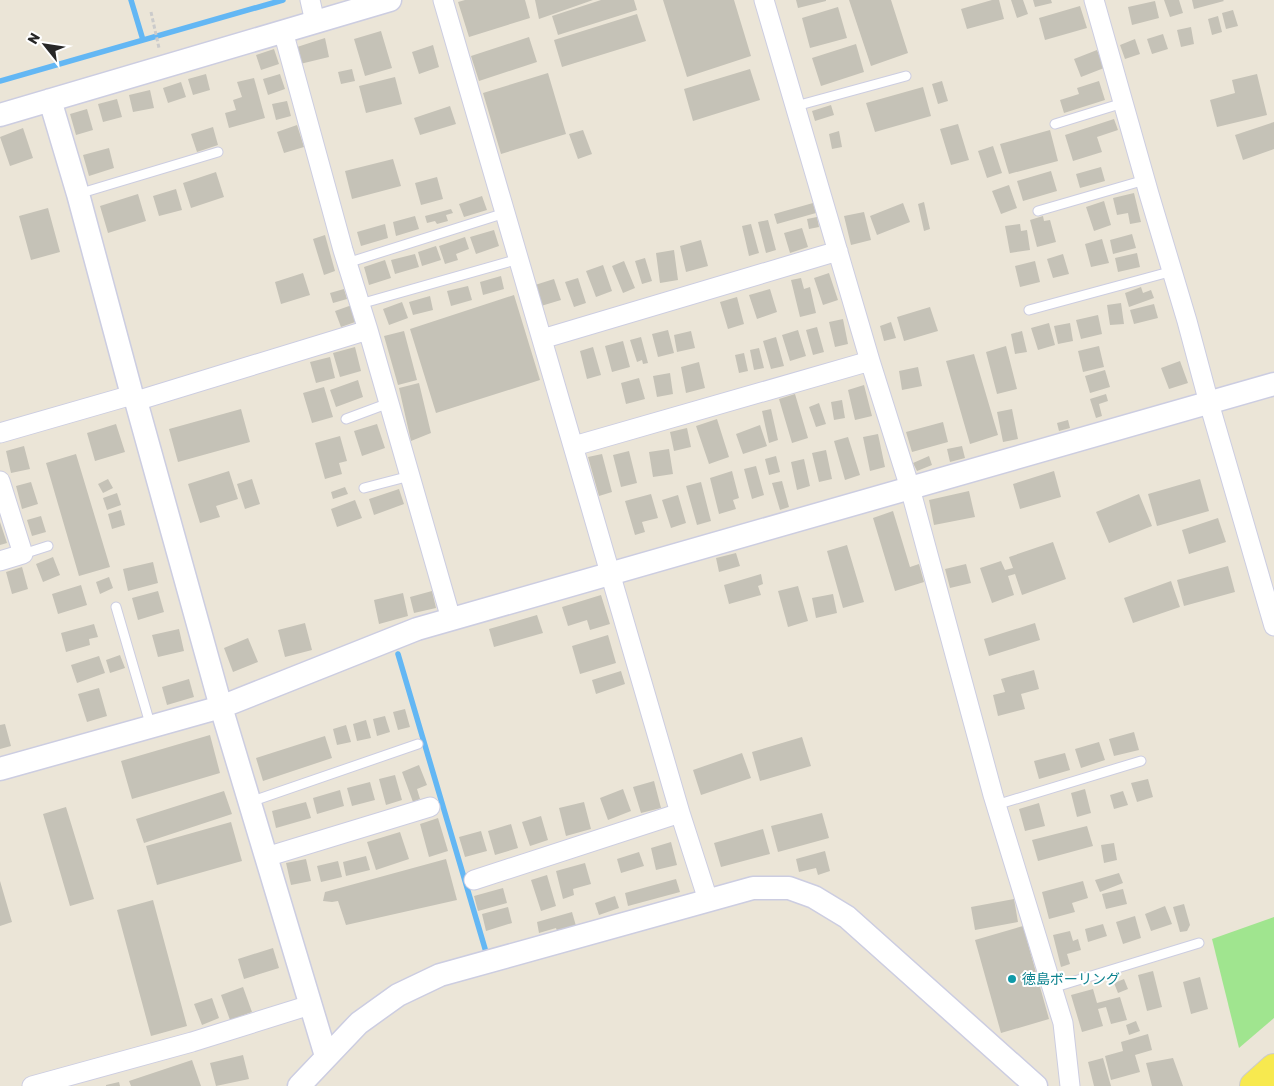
<svg xmlns="http://www.w3.org/2000/svg" width="1274" height="1086" font-family="Rubik,'Noto Sans JP',sans-serif">
<rect width="100%" height="100%" fill="#ebe5d7"/>
<path fill="#a0e58f" d="M1274 917V1018L1239 1048 1212 939Z"/>
<g fill="none" stroke-linecap="round" stroke-linejoin="round">
<path stroke="#63b7f4" stroke-width="5.5" d="M131 0 143 40
M0 81 283 0
M398 654 486 952"/>
</g>
<path fill="#c5c2b7" d="M465 0H525L530 18 469 37 458 2Z
M535 0H593L539 19Z
M601 0H634L637 10 558 35 552 16Z
M663 0H734L751 56 687 77Z
M796 0H826V1L798 8Z
M849 0H891L908 53 871 66Z
M992 0H999L1004 19 967 29 961 9Z
M1011 0H1023L1028 14 1017 18Z
M1033 0H1051L1052 3 1035 7Z
M1164 0H1179L1183 13 1170 17Z
M1192 0H1223L1224 1 1194 9Z
M1155 1 1159 18 1132 25 1128 7Z
M1080 6 1087 28 1045 40 1039 18Z
M838 7 847 38 810 48 802 18Z
M1233 10 1238 26 1226 29 1222 13Z
M637 14 646 41 562 67 554 40Z
M1218 16 1222 32 1212 35 1208 19Z
M1191 27 1194 44 1181 47 1177 30Z
M381 31 392 68 365 76 354 39Z
M1163 34 1168 49 1152 54 1147 39Z
M529 37 537 62 479 81 471 56Z
M325 38 329 57 300 64 297 47Z
M1135 39 1140 54 1125 59 1120 45Z
M856 44 864 72 821 86 812 58Z
M433 45 439 67 419 74 412 52Z
M274 49 279 64 261 70 256 55Z
M1097 50 1104 68 1081 77 1074 59Z
M352 69 355 81 341 84 338 72Z
M750 69 760 100 693 121 684 89Z
M548 73 566 134 501 154 483 93Z
M206 74 210 90 193 95 188 79Z
M280 74 285 89 268 95 263 79Z
M1257 74 1267 115 1217 127 1210 100 1235 93 1232 80Z
M395 77 402 104 366 113 359 86Z
M254 78 265 118 229 128 225 113 236 110 233 100 242 97 237 82Z
M942 81 948 101 938 104 932 84Z
M1099 81 1105 100 1064 113 1060 100 1079 94 1077 88Z
M181 82 186 97 168 103 163 88Z
M923 87 931 116 875 132 866 103Z
M150 90 154 108 133 112 129 95Z
M117 99 122 117 103 122 98 104Z
M287 101 291 116 276 120 272 104Z
M831 105 834 115 815 121 812 111Z
M450 106 456 124 420 135 414 118Z
M87 109 93 130 76 135 70 114Z
M1114 119 1118 130 1097 137 1102 152 1073 161 1065 135Z
M1274 122V149L1243 160 1235 135Z
M958 124 969 160 951 165 940 129Z
M297 125 304 147 284 153 277 132Z
M213 127 218 145 197 152 191 134Z
M23 128 33 158 10 166 0 137Z
M583 130 592 154 578 159 569 134Z
M1050 130 1058 161 1009 174 1000 144Z
M839 131 842 147 832 149 829 134Z
M993 146 1002 173 987 178 978 151Z
M109 148 114 168 89 176 83 155Z
M393 159 401 186 352 199 345 171Z
M1101 167 1105 181 1080 188 1076 174Z
M1051 171 1057 191 1023 201 1017 181Z
M216 172 224 197 191 208 183 183Z
M437 177 443 199 421 205 415 183Z
M1009 185 1017 208 1001 214 992 191Z
M176 189 182 210 159 216 153 196Z
M1134 193 1141 222 1130 224 1128 213 1117 215 1113 198Z
M138 194 146 221 108 233 100 206Z
M482 196 487 210 464 217 459 204Z
M1104 201 1111 225 1094 231 1086 207Z
M924 202 930 229 924 231 918 204Z
M813 203 816 213 777 224 774 214Z
M903 203 910 222 877 235 870 216Z
M48 208 60 252 31 260 19 216Z
M451 209 453 213 446 215 448 221 437 224 435 221 427 223 425 216Z
M864 212 871 240 851 245 844 216Z
M415 216 419 229 396 236 393 222Z
M1043 216 1044 221 1050 220 1056 242 1037 247 1030 220Z
M817 217 819 227 809 229 807 219Z
M768 220 776 250 766 253 758 222Z
M385 224 388 238 361 246 357 232Z
M751 224 759 253 749 256 742 226Z
M1020 224 1021 231 1027 230 1030 250 1010 253 1005 226Z
M802 228 808 247 790 253 784 233Z
M494 230 499 246 476 254 470 237Z
M1132 234 1136 248 1113 254 1110 240Z
M325 235 335 271 324 275 313 239Z
M465 237 469 249 456 254 458 260 445 264 439 246Z
M1102 239 1109 263 1091 267 1085 244Z
M701 240 708 266 686 272 680 246Z
M436 246 441 260 422 266 418 252Z
M674 250 678 280 660 283 656 253Z
M1137 253 1140 267 1118 272 1115 258Z
M415 254 419 267 395 274 391 260Z
M1063 254 1069 274 1053 278 1047 259Z
M645 258 652 281 642 284 635 261Z
M385 260 391 278 369 285 364 267Z
M624 261 635 288 623 293 612 266Z
M1035 261 1040 282 1020 287 1015 266Z
M603 265 612 291 596 297 586 271Z
M303 273 310 295 281 304 275 282Z
M829 273 838 300 823 305 814 278Z
M501 276 504 289 483 295 480 282Z
M578 278 586 303 574 307 565 282Z
M801 278 804 289 810 287 816 313 800 317 791 280Z
M554 279 561 300 541 306 535 285Z
M468 286 472 300 451 306 447 291Z
M1141 287 1143 293 1151 290 1154 298 1129 307 1125 293Z
M344 289 347 299 333 303 330 293Z
M770 289 777 312 757 319 749 295Z
M514 295 540 380 436 413 410 329Z
M430 296 433 310 413 315 409 302Z
M737 297 744 324 728 329 720 302Z
M402 302 408 318 389 325 383 309Z
M1121 303 1124 324 1110 325 1107 305Z
M1154 304 1158 318 1134 324 1130 310Z
M352 305 358 321 341 327 335 311Z
M930 307 938 331 904 341 897 317Z
M1098 315 1102 334 1081 339 1076 320Z
M843 319 848 344 835 347 829 322Z
M891 322 896 338 884 341 880 326Z
M1049 323 1055 345 1038 350 1031 328Z
M1070 323 1073 341 1058 344 1054 326Z
M817 327 824 352 813 355 806 330Z
M668 330 674 353 658 357 652 334Z
M798 330 806 356 790 361 782 335Z
M404 331 417 380 398 385 384 336Z
M691 331 695 348 677 352 674 335Z
M1022 331 1027 352 1015 354 1011 334Z
M641 337 648 363 643 364 642 360 637 362 630 340Z
M776 337 784 366 771 369 763 341Z
M623 341 630 367 612 372 605 346Z
M1006 346 1017 389 997 394 986 352Z
M1099 346 1104 367 1083 372 1078 351Z
M355 347 361 371 340 377 333 353Z
M593 347 601 375 587 379 580 351Z
M759 348 764 368 754 370 750 350Z
M744 353 748 371 739 373 735 355Z
M974 354 998 435 970 444 946 361Z
M330 357 335 378 316 383 310 362Z
M1180 361 1188 383 1169 389 1161 368Z
M699 362 705 388 686 393 681 367Z
M918 367 922 386 902 390 899 371Z
M1105 370 1110 387 1090 393 1085 376Z
M670 373 673 394 657 397 653 376Z
M639 378 645 399 626 404 621 383Z
M358 380 363 397 336 407 330 390Z
M419 383 431 433 411 441 399 388Z
M864 385 872 416 855 420 848 390Z
M324 387 333 417 312 423 303 393Z
M795 394 808 438 792 443 779 399Z
M1106 394 1108 401 1099 404 1102 416 1096 418 1090 399Z
M842 400 845 418 834 420 831 402Z
M819 403 826 424 816 427 809 407Z
M241 409 250 442 178 462 169 429Z
M771 409 778 440 769 443 762 411Z
M1012 409 1018 439 1003 442 997 412Z
M717 419 729 457 709 464 696 426Z
M1068 420 1070 428 1059 431 1057 423Z
M943 422 948 442 912 452 906 432Z
M116 424 125 452 95 461 87 433Z
M377 424 385 448 362 456 354 431Z
M760 425 767 446 743 454 736 434Z
M687 428 691 447 674 451 670 432Z
M878 434 885 467 870 471 863 437Z
M340 436 347 461 339 463 342 474 325 479 315 443Z
M848 437 860 475 845 480 834 441Z
M24 446 30 469 11 473 6 451Z
M962 446 965 458 950 462 947 449Z
M669 449 673 474 653 477 649 452Z
M826 450 832 479 819 482 812 453Z
M629 451 637 483 621 487 613 455Z
M76 454 110 567 79 576 46 463Z
M602 454 612 492 599 496 588 457Z
M776 456 780 472 769 475 765 459Z
M929 456 932 465 917 471 913 463Z
M804 459 810 486 797 490 791 462Z
M756 466 764 495 752 499 744 469Z
M229 471 238 499 216 506 220 517 200 523 188 484Z
M732 471 739 498 733 500 736 509 719 514 710 478Z
M1054 471 1061 497 1020 509 1013 484Z
M108 479 113 488 103 493 98 484Z
M252 479 260 504 245 509 237 484Z
M1200 479 1209 511 1157 526 1148 494Z
M782 481 789 507 780 510 772 483Z
M31 482 38 504 22 509 16 486Z
M701 482 711 521 697 525 686 486Z
M345 487 348 494 333 499 331 492Z
M399 489 404 504 374 515 369 499Z
M969 491 975 517 934 525 929 500Z
M117 493 121 505 107 510 103 498Z
M651 494 658 518 642 522 645 532 635 535 625 501Z
M1139 494 1152 526 1109 543 1096 512Z
M678 495 686 523 671 528 662 500Z
M355 500 362 518 337 527 331 509Z
M121 510 125 525 112 529 108 514Z
M893 511 910 567 919 564 924 582 895 591 873 518Z
M41 516 46 532 32 536 27 520Z
M1218 518 1226 542 1189 554 1182 530Z
M0 522 7 543 0 545Z
M1053 542 1066 579 1022 595 1015 574 1008 576 1014 595 992 603 980 568 1001 561 1005 570 1013 568 1009 557Z
M847 545 864 602 843 608 827 551Z
M736 553 740 566 719 572 716 558Z
M53 557 60 575 43 582 36 564Z
M153 562 158 583 128 591 123 569Z
M966 564 971 583 950 588 945 569Z
M1228 566 1235 592 1184 606 1177 580Z
M22 567 28 589 12 594 6 572Z
M761 574 763 584 758 586 761 595 729 604 724 585Z
M109 577 113 588 100 594 96 582Z
M1171 581 1180 607 1133 623 1124 598Z
M81 585 87 605 58 614 52 594Z
M798 586 808 621 788 627 778 591Z
M158 591 164 612 138 620 132 598Z
M432 591 436 608 414 613 410 597Z
M403 593 408 616 379 624 374 600Z
M833 594 837 613 816 618 812 598Z
M601 595 610 624 590 630 587 620 568 626 562 607Z
M537 615 543 633 494 647 489 629Z
M305 623 312 650 285 657 278 630Z
M1035 623 1040 640 989 656 984 639Z
M94 624 98 637 89 639 90 645 66 652 61 633Z
M179 629 184 651 158 657 152 635Z
M608 635 616 663 580 674 572 646Z
M248 638 258 662 233 672 224 648Z
M120 655 125 668 110 673 106 660Z
M99 656 105 673 77 683 71 665Z
M1034 670 1039 689 1021 694 1025 709 998 716 993 695 1005 692 1001 679Z
M621 671 625 684 596 694 592 680Z
M189 679 194 697 167 705 162 687Z
M99 688 107 716 87 722 78 694Z
M405 709 410 727 398 730 393 712Z
M385 716 390 732 377 736 373 719Z
M366 720 371 738 357 741 353 724Z
M5 724 11 746 0 749V725Z
M346 725 351 742 337 745 333 729Z
M1134 732 1139 750 1114 756 1109 739Z
M210 735 220 773 132 799 121 761Z
M325 736 332 758 263 781 256 758Z
M802 737 811 766 760 781 752 752Z
M1099 742 1105 760 1081 768 1075 749Z
M742 753 751 778 701 795 693 770Z
M1065 753 1070 770 1039 779 1034 761Z
M419 765 427 785 417 789 420 799 413 802 402 772Z
M395 775 402 800 386 805 379 779Z
M1148 779 1153 797 1137 802 1131 783Z
M654 781 661 808 641 813 633 787Z
M370 782 375 800 352 806 347 788Z
M623 789 631 811 608 820 600 798Z
M1085 789 1091 813 1077 817 1071 793Z
M340 790 344 806 317 814 313 798Z
M224 791 232 814 144 843 136 819Z
M1123 791 1128 805 1114 809 1110 795Z
M306 802 311 818 276 828 272 811Z
M584 802 591 829 566 836 559 808Z
M1039 803 1045 826 1025 831 1019 809Z
M66 807 94 899 70 906 43 814Z
M822 813 829 838 778 852 771 826Z
M541 816 548 840 530 846 522 822Z
M438 818 448 851 429 857 420 824Z
M231 822 242 861 157 885 146 846Z
M511 824 518 848 495 855 488 831Z
M1087 826 1093 846 1038 861 1032 840Z
M763 829 770 854 721 867 714 843Z
M481 831 487 851 465 857 459 837Z
M400 832 409 859 376 870 367 842Z
M671 842 677 865 656 870 651 848Z
M1114 843 1117 860 1104 863 1101 845Z
M825 851 830 871 818 875 816 868 799 872 796 859Z
M639 852 644 866 621 873 617 859Z
M366 856 370 870 346 876 343 862Z
M306 859 311 881 291 885 286 863Z
M446 859 457 900 346 925 338 901 332 902 323 901 325 892Z
M338 861 342 877 321 882 317 866Z
M585 863 591 884 573 889 574 895 563 899 556 871Z
M1119 873 1123 883 1100 892 1095 880Z
M547 875 556 906 541 911 531 880Z
M676 879 680 892 628 906 625 893Z
M0 881 12 922 0 926Z
M1083 881 1088 898 1072 903 1075 912 1049 919 1042 892Z
M503 888 507 903 478 911 474 896Z
M1123 889 1127 904 1106 909 1102 894Z
M615 896 619 908 599 915 595 903Z
M1014 899 1018 922 975 930 971 907Z
M153 900 187 1026 151 1036 117 910Z
M1184 904 1190 925 1187 931 1180 932 1173 907Z
M1165 906 1172 924 1151 931 1145 914Z
M508 907 512 923 486 931 482 914Z
M572 912 576 926 557 931 556 928 539 933 537 922Z
M1135 916 1141 938 1123 944 1116 922Z
M1103 924 1107 936 1088 942 1085 929Z
M1023 926 1049 1019 1001 1033 975 940Z
M1070 931 1073 941 1078 939 1081 950 1067 954 1070 964 1061 967 1053 935Z
M273 948 279 968 244 979 238 959Z
M1153 971 1162 1007 1147 1011 1138 975Z
M1200 977 1208 1009 1191 1014 1183 982Z
M1124 979 1128 989 1118 993 1114 983Z
M243 987 252 1012 230 1020 221 995Z
M1093 989 1097 1003 1120 997 1127 1020 1111 1024 1106 1007 1098 1009 1103 1026 1082 1032 1071 995Z
M212 998 219 1018 202 1025 194 1004Z
M1136 1021 1140 1031 1129 1035 1126 1025Z
M1148 1034 1152 1050 1135 1055 1140 1072 1111 1080 1105 1056 1123 1051 1121 1042Z
M243 1055 249 1079 216 1086 210 1063Z
M1103 1058 1111 1086H1094L1088 1062Z
M1173 1058 1183 1086H1152L1146 1063Z
M192 1060 201 1086H131L129 1081Z
M119 1082 120 1086H106V1085Z"/>
<g fill="none" stroke-linecap="round" stroke-linejoin="round">
<g stroke="#cccde1" stroke-width="11">
<path id="service" d="M796 106 906 76
M1055 124 1123 103
M78 194 218 152
M1038 211 1145 180
M347 263 505 213
M360 304 519 259
M1029 310 1173 271
M346 419 389 403
M364 488 410 476
M23 554 48 546
M116 607 151 727
M250 802 418 744
M996 805 1141 761
M1052 988 1199 943"/>
</g>
<g stroke="#cccde1" stroke-width="21">
<path id="minor" d="M310 0 315 22
M443 0 680 813 708 900
M764 0 870 361 910 488 993 795 1063 1023 1070 1086
M1094 0 1149 194 1187 321 1209 403 1274 626
M283 31 343 250 368 330 451 619
M542 339 838 251
M136 401 368 330
M0 433 132 395
M574 446 870 361
M0 481 23 554 0 561
M266 857 430 807
M474 880 680 813
M32 1086 192 1042 310 1005"/>
</g>
<g stroke="#cccde1" stroke-width="25">
<path id="tertiary" d="M50 100 78 194 132 395 136 401 221 707 326 1056
M0 115 390 0
M0 769 221 707 417 629 1274 384
M299 1086 359 1023 398 995 440 975 753 888H789L814 897 847 917 1036 1086"/>
</g>
<g stroke="#cbcbcb" stroke-width="30">
<path id="primary" d="M1254 1086 1274 1068"/>
</g>
<path stroke="#cbcbcb" stroke-width="3" stroke-dasharray="4 2.5" stroke-linecap="butt" d="M151 12 159 48"/>
<use href="#service" stroke="#fff" stroke-width="9"/>
<use href="#minor" stroke="#fff" stroke-width="19"/>
<use href="#tertiary" stroke="#fff" stroke-width="22"/>
<use href="#primary" stroke="#f7e94f" stroke-width="28"/>
</g>
<circle fill="#0f9aa8" stroke="#fff" stroke-width="2" cx="1012" cy="979" r="5"/>
<g text-anchor="middle" stroke-width="4" stroke-linejoin="round" paint-order="stroke">
<g font-size="14" fill="#0d838f" stroke="#fff" text-anchor="start">
<text x="1022" y="984">徳島ボーリング</text>
</g>
</g>
<g transform="translate(45 45) rotate(300)" stroke="#ffffff" stroke-width="4" paint-order="stroke">
<path d="M0-4L9 19L0 12L-9 19Z" fill="#272727"/>
<text y="-8" font-size="14" font-weight="bold" text-anchor="middle" fill="#272727">N</text>
</g>
</svg>
